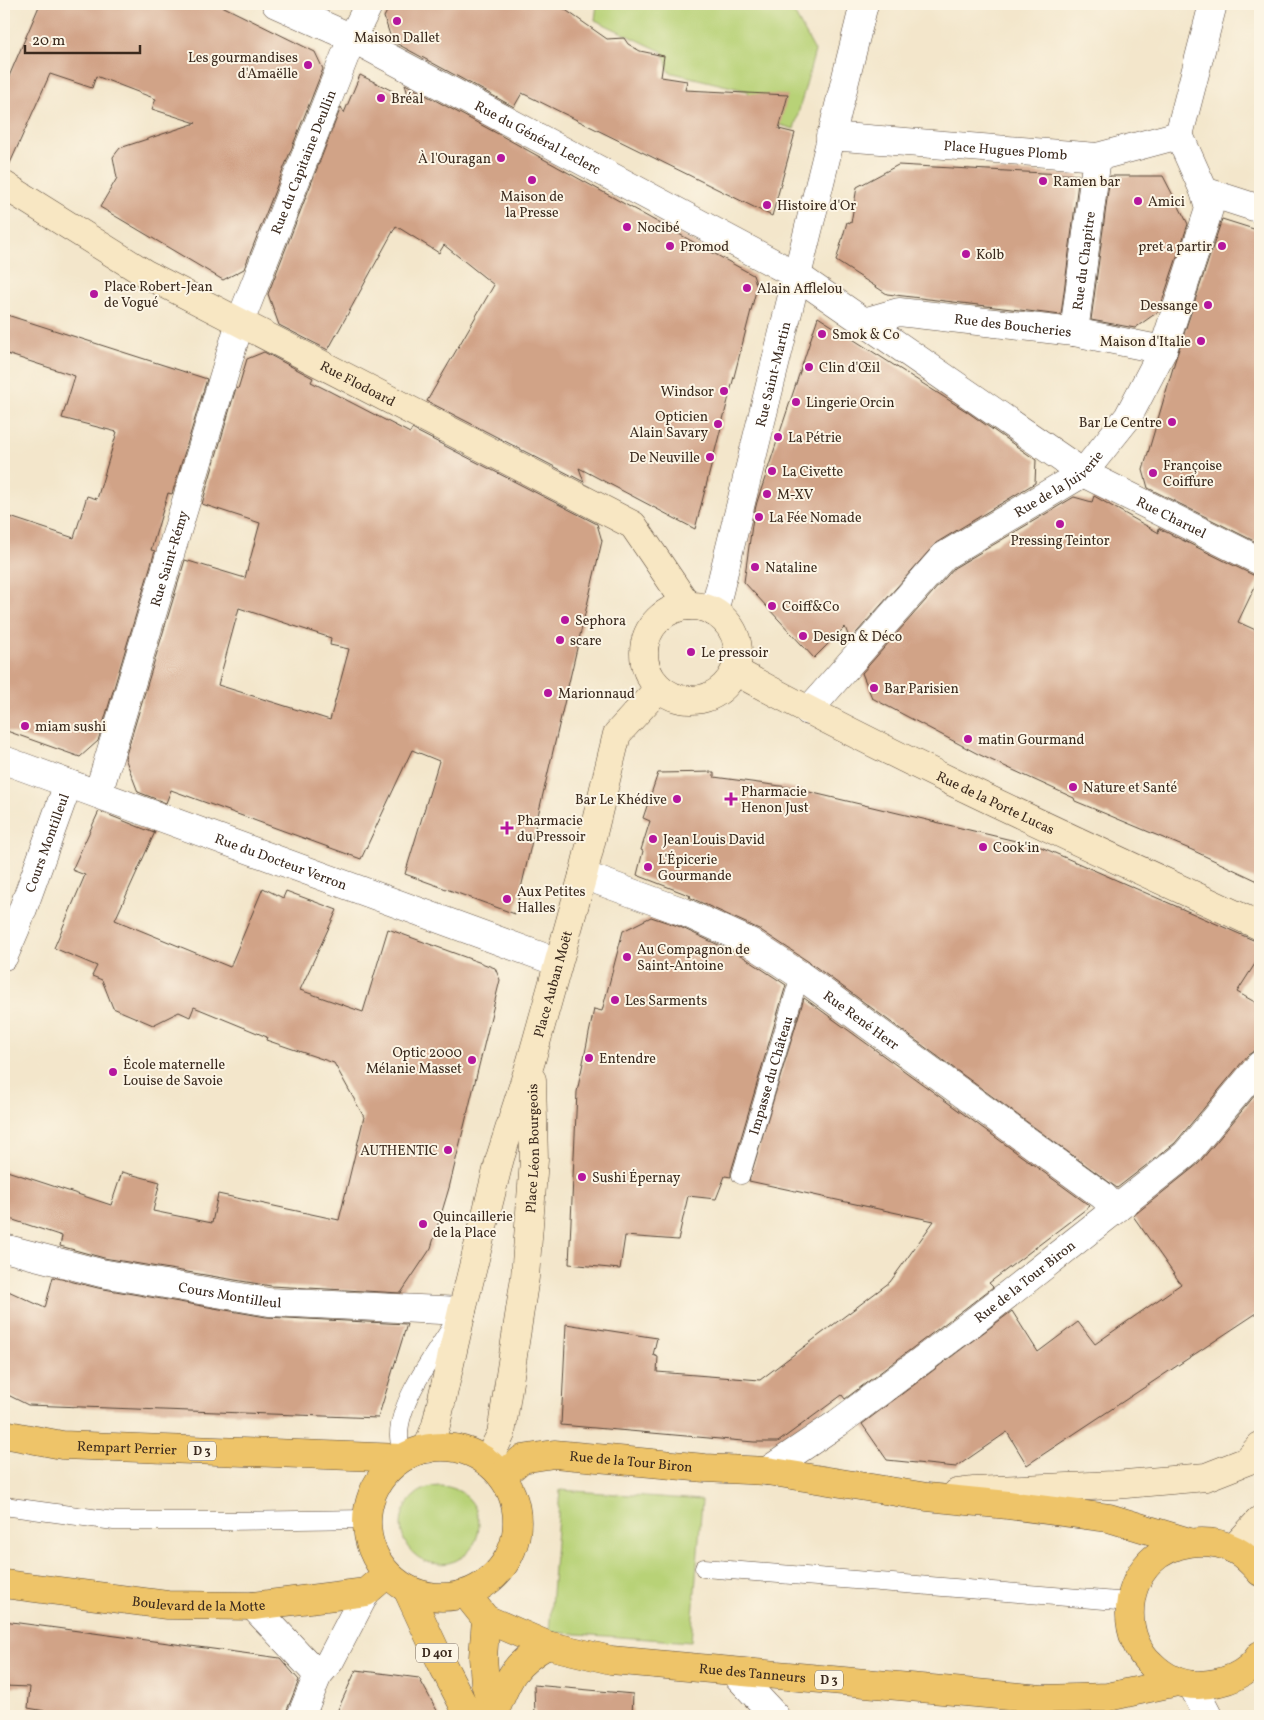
<svg xmlns="http://www.w3.org/2000/svg" width="1264" height="1720" font-family="Vollkorn,serif">
<rect width="100%" height="100%" fill="#fcf5e5"/>
<filter id="ink" filterUnits="userSpaceOnUse"><feTurbulence type="fractalNoise" baseFrequency=".02" numOctaves="2"/><feDisplacementMap in="SourceGraphic" scale="10" xChannelSelector="R" yChannelSelector="G"/><feConvolveMatrix kernelMatrix="1 2 1 2 8 2 1 2 1" color-interpolation-filters="sRGB"/></filter>
<filter id="wash" filterUnits="userSpaceOnUse"><feTurbulence type="fractalNoise" baseFrequency=".0096" numOctaves="4" result="noise"/><feDisplacementMap in="SourceGraphic" scale="20" xChannelSelector="R" yChannelSelector="G"/><feGaussianBlur stdDeviation="1.12" result="paint"/><feColorMatrix in="noise" values="0 0 0 0 0 0 0 0 0 0 0 0 0 0 0 0 0 1.4 0 .05"/><feComposite in="paint" operator="in"/></filter>
<g filter="url(#wash)">
<rect width="100%" height="100%" fill="#f3e6cb"/>
<path fill="#b8d277" stroke="#7a7e4a" d="M597 4H795L793 11 815 51 794 129 752 117 748 91 669 72 663 52 595 20Z
M401 1525a39 39 0 1 1 78 0a39 39 0 1 1-78 0Z
M560 1490 702 1500 691 1642 549 1632Z"/>
<g id="blocks">
<path fill="#d1a387" fill-rule="evenodd" d="M40 4H218L315 52 323 69 244 269 223 280 100 207 117 178 113 157 120 148 196 123 152 109 156 99 96 76 92 88 50 74 7 170H4V88Z
M391 4H557L607 39 624 38 628 44 640 51 664 56 661 77 687 81 685 90 788 95 779 129 795 133 772 216 522 93 514 107 392 41 384 17Z
M360 75 409 99 405 84 500 135 753 275 757 287 695 529 579 468 584 482 427 401 494 285 444 245 439 253 396 226 328 350 279 325 268 294 341 107 344 113Z
M898 165 1079 175 1061 315 887 294 836 261 847 222 851 223 857 187Z
M1110 176H1163L1188 224 1159 311 1135 328 1091 320Z
M1222 219 1260 231V544L1148 488 1143 470 1175 361Z
M4 314 207 379 172 494 168 493 151 550 155 551 98 741 80 757 4 730V515L74 538 87 496 97 499 117 432 62 418 75 376 4 353Z
M818 317 966 411 1036 460 1035 483 936 543 850 640 845 627 814 658 744 582 753 518 757 502Z
M264 352 313 378 311 382 329 391 410 433 412 429 597 524 602 541 515 914 405 874 439 761 412 750 361 859 171 790 166 803 138 792 125 758 185 560 245 578 260 523 202 504 236 388 238 389 247 359ZM239 608 331 638 330 645 349 649 330 720 218 685Z
M1094 496 1159 533 1158 528 1253 575 1260 576 1238 622 1260 632V882L1192 850 1075 801 1074 798 978 754 872 698 862 673 954 568 1074 497 1092 502Z
M714 772V777L788 787 1041 847 1260 943V956L1237 992 1260 1005V1050L1254 1051 1248 1055 1175 1143 1117 1188 809 962 759 929 689 897 691 896 637 875 643 851 641 850 650 821 643 818 658 773Z
M99 811 154 833 153 831 155 832 115 920 230 967 263 888 283 898 286 891 337 910 300 990 363 1012 388 929 495 968 500 980 449 1188 431 1248 401 1293 271 1286 104 1258 60 1246 62 1236 4 1217V1170L111 1205 122 1172 160 1182 153 1211 212 1223 218 1194 339 1220 364 1117 334 1063 266 1040 267 1037 194 1007 190 1017 179 1012 153 1025 113 1008 102 980 92 976 97 966 54 948 85 875 72 870Z
M651 917 678 926 742 956 786 985 731 1172V1177L725 1176 716 1199 688 1196 678 1240 625 1236 620 1269 569 1264 577 1092 594 1009 602 1011 623 931Z
M804 998 1090 1206 989 1283 993 1287 963 1310 845 1399 842 1395 778 1442H754L561 1425 566 1324 657 1338 653 1355 658 1357 657 1372 760 1380 890 1282 934 1221 749 1181Z
M1260 1089V1311L1027 1465 1007 1432 956 1467 887 1460 862 1424 1012 1311 1038 1352 1078 1322 1095 1344 1181 1284 1133 1216 1198 1164Z
M53 1277 98 1288 266 1317 407 1324 378 1418 28 1405 4 1393V1289L45 1308Z
M4 1621 280 1658 299 1680 287 1710 286 1716H45V1711L28 1708 30 1687 4 1686Z
M356 1670 419 1678 440 1716H335Z
M534 1685 633 1694 632 1716H535Z"/>
</g>
</g>
<g filter="url(#ink)">
<use href="#blocks" fill-opacity="0" stroke="#574638" stroke-width="1"/>
<g fill="none" stroke-linecap="round" stroke-linejoin="round">
<g stroke="#574638" stroke-width="19">
<g id="lane">
<path id="s1" d="M741 1175 800 975"/>
<path d="M402 1458C401 1451 399 1442 399 1435 399 1401 434 1355 452 1326"/>
<path d="M4 1506 114 1521H225L366 1519"/>
<path d="M704 1568 1130 1602"/>
</g>
</g>
<g stroke="#574638" stroke-width="29">
<g id="street">
<path id="s2" d="M276 4 352 38 796 275 1083 473 1260 561"/>
<path d="M1179 135 1213 4"/>
<path id="s3" d="M830 136 1097 157 1179 135"/>
<path d="M1204 191 1260 209"/>
<path id="s4" d="M864 322 899 312 1074 332 1163 350"/>
<path id="s5" d="M1074 332 1097 157"/>
<path id="s6" d="M714 612 864 4"/>
<path id="s7" d="M808 711 944 556 1083 473 1128 417 1163 350 1209 209 1204 191 1179 135"/>
<path id="s8" d="M4 760 557 962"/>
<path id="s9" d="M98 794 240 322 352 38 369 4"/>
<path id="s10" d="M583 875 684 912 750 942 800 975 1103 1196 1116 1209"/>
<path id="s11" d="M4 956 16 928 68 784"/>
<path id="s12" d="M4 1248 101 1273 269 1302 462 1311"/>
<path id="s13" d="M767 1471 838 1423 973 1322 1186 1154 1260 1065"/>
<path d="M253 1606 318 1675"/>
<path d="M734 1672 775 1716"/>
<path d="M1192 1685 1208 1716"/>
<path d="M301 1716 318 1675 330 1661 366 1592"/>
</g>
</g>
<g stroke="#574638" stroke-width="29">
<g id="secondary">
<path id="s14" d="M4 185 146 274 633 525 688 606"/>
<circle cx="691" cy="653" r="47"/>
<path id="s15" d="M735 671C906 764 1084 844 1260 926"/>
<path id="s16" d="M427 1449 436 1425 462 1311 500 1158 531 1061 583 875 617 734 659 688"/>
<path id="s17" d="M487 1462 501 1434 525 1277 534 1160 532 1080"/>
<path d="M957 1493 974 1491 1114 1485 1206 1477 1247 1461 1260 1446"/>
<path d="M1233 1549 1260 1520"/>
</g>
</g>
<g stroke="#574638" stroke-width="29">
<g id="primary">
<path id="s18" d="M4 1434 62 1445 402 1458"/>
<circle cx="442" cy="1522" r="75"/>
<path id="s19" d="M502 1476 522 1459 554 1454 705 1468 767 1471 927 1497 1008 1505 1109 1518 1189 1542"/>
<path d="M1260 1572C1252 1563 1245 1555 1235 1550 1208 1536 1171 1541 1150 1562 1123 1590 1123 1638 1151 1664 1164 1677 1179 1685 1198 1685 1222 1684 1246 1677 1260 1655"/>
<path id="s20" d="M4 1584 167 1605 253 1606 366 1592 387 1574"/>
<path d="M407 1589 440 1660 469 1716"/>
<path id="s21" d="M466 1594 486 1619 547 1645 611 1660 1042 1699 1108 1697 1177 1682"/>
<path d="M486 1619 483 1657 485 1683 495 1716"/>
<path d="M494 1714C508 1679 513 1664 547 1645"/>
</g>
</g>
<use href="#lane" stroke="#fff" stroke-width="18"/>
<use href="#street" stroke="#fff" stroke-width="28"/>
<use href="#secondary" stroke="#f8e7c3" stroke-width="28"/>
<use href="#primary" stroke="#eec469" stroke-width="28"/>
</g>
</g>
<g fill="#b5179e" stroke="#fcf5e5" stroke-width="2">
<circle cx="397" cy="21" r="5"/>
<circle cx="308" cy="65" r="5"/>
<circle cx="381" cy="98" r="5"/>
<circle cx="501" cy="158" r="5"/>
<circle cx="532" cy="180" r="5"/>
<circle cx="1043" cy="181" r="5"/>
<circle cx="1138" cy="201" r="5"/>
<circle cx="767" cy="205" r="5"/>
<circle cx="627" cy="227" r="5"/>
<circle cx="670" cy="246" r="5"/>
<circle cx="1222" cy="246" r="5"/>
<circle cx="966" cy="254" r="5"/>
<circle cx="747" cy="288" r="5"/>
<circle cx="94" cy="294" r="5"/>
<circle cx="1208" cy="305" r="5"/>
<circle cx="822" cy="334" r="5"/>
<circle cx="1201" cy="341" r="5"/>
<circle cx="809" cy="367" r="5"/>
<circle cx="724" cy="391" r="5"/>
<circle cx="796" cy="402" r="5"/>
<circle cx="1172" cy="422" r="5"/>
<circle cx="718" cy="424" r="5"/>
<circle cx="778" cy="437" r="5"/>
<circle cx="710" cy="457" r="5"/>
<circle cx="772" cy="471" r="5"/>
<circle cx="1153" cy="473" r="5"/>
<circle cx="767" cy="494" r="5"/>
<circle cx="759" cy="517" r="5"/>
<circle cx="1060" cy="524" r="5"/>
<circle cx="755" cy="567" r="5"/>
<circle cx="772" cy="606" r="5"/>
<circle cx="565" cy="620" r="5"/>
<circle cx="803" cy="636" r="5"/>
<circle cx="560" cy="640" r="5"/>
<circle cx="691" cy="652" r="5"/>
<circle cx="874" cy="688" r="5"/>
<circle cx="548" cy="693" r="5"/>
<circle cx="25" cy="726" r="5"/>
<circle cx="968" cy="739" r="5"/>
<circle cx="1073" cy="787" r="5"/>
<circle cx="677" cy="799" r="5"/>
<path d="M728.5 791.5h5v5h5v5h-5v5h-5v-5h-5v-5h5z"/>
<path d="M504.5 820.5h5v5h5v5h-5v5h-5v-5h-5v-5h5z"/>
<circle cx="653" cy="839" r="5"/>
<circle cx="983" cy="847" r="5"/>
<circle cx="648" cy="867" r="5"/>
<circle cx="507" cy="899" r="5"/>
<circle cx="627" cy="957" r="5"/>
<circle cx="615" cy="1000" r="5"/>
<circle cx="589" cy="1058" r="5"/>
<circle cx="472" cy="1060" r="5"/>
<circle cx="113" cy="1072" r="5"/>
<circle cx="448" cy="1150" r="5"/>
<circle cx="582" cy="1177" r="5"/>
<circle cx="423" cy="1224" r="5"/>
</g>
<g text-anchor="middle" stroke-width="4" stroke-linejoin="round" paint-order="stroke">
<g fill="#fcf5e5" stroke="#75675a" stroke-width="1">
<rect x="188" y="1441.5" width="28" height="19" rx="4"/>
<rect x="416" y="1643.5" width="42" height="19" rx="4"/>
<rect x="815" y="1670.5" width="28" height="19" rx="4"/>
</g>
<g font-size="12" font-weight="bold" fill="#3b2a1e">
<text x="202" y="1455">D 3</text>
<text x="437" y="1657">D 401</text>
<text x="829" y="1684">D 3</text>
</g>
<g font-size="14" fill="#3b2a1e" stroke="#fcf5e5" text-anchor="start">
<text x="397" y="42" text-anchor="middle">Maison Dallet</text>
<text x="298" y="62" text-anchor="end">Les gourmandises<tspan x="298" dy="16">d'Amaëlle</tspan></text>
<text x="391" y="103">Bréal</text>
<text x="491" y="163" text-anchor="end">À l'Ouragan</text>
<text x="1053" y="186">Ramen bar</text>
<text x="532" y="201" text-anchor="middle">Maison de<tspan x="532" dy="16">la Presse</tspan></text>
<text x="1148" y="206">Amici</text>
<text x="777" y="210">Histoire d'Or</text>
<text x="637" y="232">Nocibé</text>
<text x="680" y="251">Promod</text>
<text x="1212" y="251" text-anchor="end">pret a partir</text>
<text x="976" y="259">Kolb</text>
<text x="104" y="291">Place Robert-Jean<tspan x="104" dy="16">de Vogué</tspan></text>
<text x="757" y="293">Alain Afflelou</text>
<text x="1198" y="310" text-anchor="end">Dessange</text>
<text x="832" y="339">Smok &amp; Co</text>
<text x="1191" y="346" text-anchor="end">Maison d'Italie</text>
<text x="819" y="372">Clin d'Œil</text>
<text x="714" y="396" text-anchor="end">Windsor</text>
<text x="806" y="407">Lingerie Orcin</text>
<text x="708" y="421" text-anchor="end">Opticien<tspan x="708" dy="16">Alain Savary</tspan></text>
<text x="1162" y="427" text-anchor="end">Bar Le Centre</text>
<text x="788" y="442">La Pétrie</text>
<text x="700" y="462" text-anchor="end">De Neuville</text>
<text x="1163" y="470">Françoise<tspan x="1163" dy="16">Coiffure</tspan></text>
<text x="782" y="476">La Civette</text>
<text x="777" y="499">M-XV</text>
<text x="769" y="522">La Fée Nomade</text>
<text x="1060" y="545" text-anchor="middle">Pressing Teintor</text>
<text x="765" y="572">Nataline</text>
<text x="782" y="611">Coiff&amp;Co</text>
<text x="575" y="625">Sephora</text>
<text x="813" y="641">Design &amp; Déco</text>
<text x="570" y="645">scare</text>
<text x="701" y="657">Le pressoir</text>
<text x="884" y="693">Bar Parisien</text>
<text x="558" y="698">Marionnaud</text>
<text x="35" y="731">miam sushi</text>
<text x="978" y="744">matin Gourmand</text>
<text x="1083" y="792">Nature et Santé</text>
<text x="741" y="796">Pharmacie<tspan x="741" dy="16">Henon Just</tspan></text>
<text x="667" y="804" text-anchor="end">Bar Le Khédive</text>
<text x="517" y="825">Pharmacie<tspan x="517" dy="16">du Pressoir</tspan></text>
<text x="663" y="844">Jean Louis David</text>
<text x="993" y="852">Cook'in</text>
<text x="658" y="864">L'Épicerie<tspan x="658" dy="16">Gourmande</tspan></text>
<text x="517" y="896">Aux Petites<tspan x="517" dy="16">Halles</tspan></text>
<text x="637" y="954">Au Compagnon de<tspan x="637" dy="16">Saint-Antoine</tspan></text>
<text x="625" y="1005">Les Sarments</text>
<text x="462" y="1057" text-anchor="end">Optic 2000<tspan x="462" dy="16">Mélanie Masset</tspan></text>
<text x="599" y="1063">Entendre</text>
<text x="123" y="1069">École maternelle<tspan x="123" dy="16">Louise de Savoie</tspan></text>
<text x="438" y="1155" text-anchor="end">AUTHENTIC</text>
<text x="592" y="1182">Sushi Épernay</text>
<text x="433" y="1221">Quincaillerie<tspan x="433" dy="16">de la Place</tspan></text>
</g>
<g font-size="14" fill="#3b2a1e" stroke="#fcf5e5">
<text dy="5" stroke="none"><textPath href="#s2" startOffset="294">Rue du Général Leclerc</textPath></text>
<text dy="5" stroke="none"><textPath href="#s3" startOffset="176">Place Hugues Plomb</textPath></text>
<text dy="5" stroke="none"><textPath href="#s9" startOffset="665">Rue du Capitaine Deullin</textPath></text>
<text dy="5" stroke="none"><textPath href="#s5" startOffset="72">Rue du Chapitre</textPath></text>
<text dy="5" stroke="none"><textPath href="#s4" startOffset="151">Rue des Boucheries</textPath></text>
<text dy="5" stroke="none"><textPath href="#s6" startOffset="245">Rue Saint-Martin</textPath></text>
<text dy="5" stroke="none"><textPath href="#s14" startOffset="406">Rue Flodoard</textPath></text>
<text dy="5" stroke="none"><textPath href="#s7" startOffset="342">Rue de la Juiverie</textPath></text>
<text dy="5" stroke="none"><textPath href="#s2" startOffset="1034">Rue Charuel</textPath></text>
<text dy="5" stroke="none"><textPath href="#s9" startOffset="246">Rue Saint-Rémy</textPath></text>
<text dy="5" stroke="none"><textPath href="#s15" startOffset="292">Rue de la Porte Lucas</textPath></text>
<text dy="5" stroke="none"><textPath href="#s11" startOffset="121">Cours Montilleul</textPath></text>
<text dy="5" stroke="none"><textPath href="#s8" startOffset="295">Rue du Docteur Verron</textPath></text>
<text dy="5" stroke="none"><textPath href="#s16" startOffset="482">Place Auban Moët</textPath></text>
<text dy="5" stroke="none"><textPath href="#s10" startOffset="316">Rue René Herr</textPath></text>
<text dy="5" stroke="none"><textPath href="#s1" startOffset="104">Impasse du Château</textPath></text>
<text dy="5" stroke="none"><textPath href="#s17" startOffset="319">Place Léon Bourgeois</textPath></text>
<text dy="5" stroke="none"><textPath href="#s13" startOffset="320">Rue de la Tour Biron</textPath></text>
<text dy="5" stroke="none"><textPath href="#s12" startOffset="231">Cours Montilleul</textPath></text>
<text dy="5" stroke="none"><textPath href="#s18" startOffset="124">Rempart Perrier</textPath></text>
<text dy="5" stroke="none"><textPath href="#s19" startOffset="136">Rue de la Tour Biron</textPath></text>
<text dy="5" stroke="none"><textPath href="#s20" startOffset="196">Boulevard de la Motte</textPath></text>
<text dy="5" stroke="none"><textPath href="#s21" startOffset="306">Rue des Tanneurs</textPath></text>
</g>
</g>
<rect width="1264" height="1720" fill="none" stroke="#fcf5e5" stroke-width="20"/>
<path d="M25 45v8h115v-8" fill="none" stroke="#3b2a1e" stroke-width="2.5"/>
<text x="32" y="45" font-size="15" fill="#3b2a1e" stroke="#fcf5e5" stroke-width="4" paint-order="stroke">20 m</text>
</svg>
